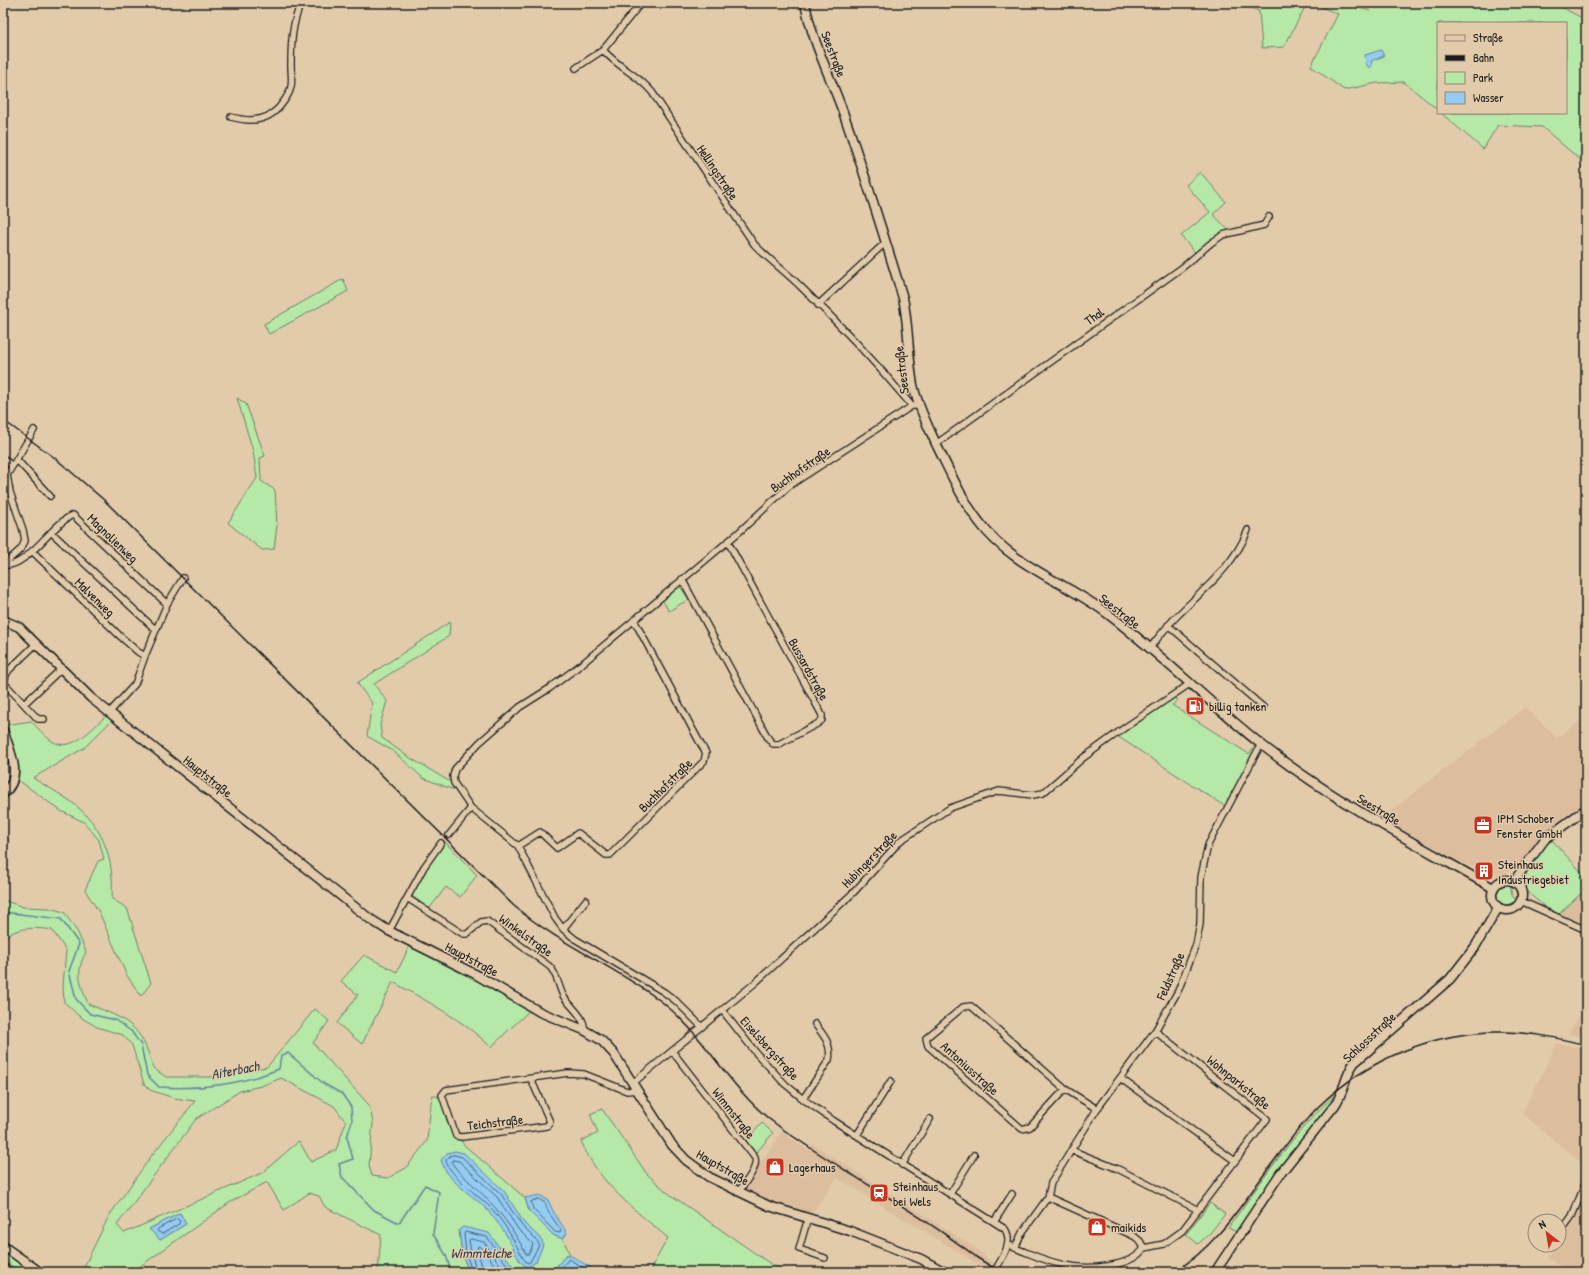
<svg xmlns="http://www.w3.org/2000/svg" width="1589" height="1275" font-family="'Patrick Hand',sans-serif">
<rect width="100%" height="100%" fill="#e2cbab"/>
<filter id="ink" filterUnits="userSpaceOnUse"><feTurbulence type="fractalNoise" baseFrequency=".025" numOctaves="2"/><feDisplacementMap in="SourceGraphic" scale="8" xChannelSelector="R" yChannelSelector="G"/><feConvolveMatrix kernelMatrix="1 2 1 2 8 2 1 2 1" color-interpolation-filters="sRGB"/></filter>
<g filter="url(#ink)">
<path fill="#dcbe9f" d="M1525 707 1557 738 1586 716V805L1560 823 1541 839 1516 866 1504 875 1492 874 1457 861 1380 819Z
M1586 889V927L1559 914Z
M1586 1006V1038L1568 1034Z
M1557 1043 1586 1049V1167L1522 1113Z
M782 1132 809 1151 813 1144 976 1248 995 1265 991 1271 973 1261 837 1178 811 1215 769 1203 746 1192 745 1185Z
M1586 1179V1272H1569L1548 1258 1557 1245H1559V1229L1573 1210 1580 1183Z"/>
<path fill="#b6e8a8" stroke="#698262" fill-rule="evenodd" d="M1237 3H1307L1284 47 1262 48 1259 11Z
M1312 3H1343L1370 11 1378 3H1553L1586 20V172L1582 168 1584 163 1542 127 1498 125 1483 149 1441 113H1566V23H1438V110L1404 82 1377 83 1344 90 1311 66 1338 14Z
M1200 172 1226 202 1213 214 1231 233 1215 241 1199 257 1181 236 1210 212 1186 185Z
M343 279 348 291 269 334 264 324Z
M237 398 246 404 265 456 260 458 261 481 275 490 277 526 274 549 262 550 228 523 257 478 253 451Z
M678 584 689 599 669 611 661 598Z
M450 622 449 636 374 684 387 701 380 725 382 738 407 756 452 783 457 791 423 778 393 751 367 736 372 703 357 683Z
M1174 696 1178 700 1172 705 1249 754 1255 745 1262 750 1229 809 1117 736Z
M106 716 112 720 84 748 33 778C48 788 68 797 81 810 107 834 114 865 112 899L127 908 151 983 141 996 126 974 99 912 85 890 98 861 104 859 99 840 84 822 61 811 18 780 19 768 5 725 31 721C38 728 44 736 52 741 72 754 92 728 106 716Z
M3 828 9 840 3 855Z
M442 839 477 875 460 897 446 887 429 909 407 892 431 852Z
M1551 839 1586 877V889L1559 914 1546 908 1525 890C1523 866 1535 856 1551 839Z
M1506 883 1510 884 1512 894 1516 901 1507 905 1500 903 1496 896 1500 886Z
M3 900 23 907 49 908 64 912 78 933 86 952C75 972 80 983 88 1004 128 1020 141 1024 153 1068L166 1077H210L267 1067 315 1009 329 1021 313 1043 369 1105 373 1122 369 1166 372 1176 388 1178 406 1168 427 1141 432 1095 442 1098 453 1135 460 1139 464 1145 525 1198 529 1211 553 1235 563 1239 570 1255H566L556 1267 557 1272H517L512 1267 459 1230 462 1254 469 1272H378L381 1235 325 1207 319 1196 309 1193 284 1210 267 1182 229 1203 132 1272H84L85 1265 109 1216 152 1155 195 1101 174 1098 150 1090 144 1084 132 1045 123 1035 97 1027 80 1017 64 1002 63 986 66 950 52 930C34 927 18 927 3 938ZM281 1078 334 1106 346 1122 336 1150 311 1162 299 1141 262 1173 124 1233 117 1225 196 1119 240 1091 261 1086ZM180 1213 186 1224 160 1240 149 1229Z
M410 945 431 952 530 1010 491 1047C462 1019 428 1002 393 982L362 1044 337 1023 358 995 341 981 364 955 397 972Z
M1338 1092 1332 1103 1278 1170 1237 1232 1228 1228C1262 1181 1294 1131 1338 1092Z
M602 1109 647 1174 668 1193 772 1265 791 1272H649L668 1238C634 1209 599 1184 581 1141L598 1133 590 1114Z
M762 1123 773 1133 756 1153 746 1141Z
M1210 1203 1225 1214 1210 1233 1198 1244 1186 1234Z
M3 1249 35 1272C18 1272 16 1269 3 1259Z"/>
<path fill="#93cbf2" stroke="#63859c" d="M1381 50 1384 56 1371 61 1372 66 1369 68 1366 64 1365 55Z
M455 1151 464 1153 504 1191 525 1224 542 1240 543 1245 536 1262 528 1267C517 1264 515 1249 509 1240 504 1230 496 1221 489 1212 475 1195 447 1183 441 1160L447 1153Z
M539 1195 548 1200 553 1211 567 1233 563 1239 553 1235 529 1211 525 1198Z
M180 1213 186 1224 160 1240 149 1229Z
M463 1227 489 1233 517 1272H469L462 1254 459 1230Z
M566 1255H570L598 1272H557L556 1267Z"/>
<g fill="none" stroke-linecap="round" stroke-linejoin="round">
<path stroke="#4c6272" stroke-width="1" d="M454 1155 462 1157 501 1194 522 1226 538 1242 539 1245 530 1262 527 1263C520 1256 518 1247 513 1239 507 1228 498 1215 489 1206 480 1197 446 1172 446 1160L450 1156Z
M453 1160 459 1161 497 1197 518 1229 533 1244 529 1254H526C507 1216 487 1198 457 1170L452 1163Z
M539 1199 545 1203 549 1213 561 1230 560 1233 555 1232 533 1209 531 1202Z
M177 1219 180 1221 179 1224 162 1234 157 1231 158 1229Z
M472 1272 466 1253 464 1234 465 1232 487 1237 512 1272
M477 1272 471 1252 469 1240 471 1239 484 1242 505 1272
M484 1272 477 1250 478 1246C487 1249 493 1264 498 1272
M560 1272 561 1268 569 1259 590 1272"/>
<path stroke="#63859c" stroke-width="1.5" d="M3 912 61 919 79 944 69 971 76 999 90 1014 115 1020 131 1031 141 1045 147 1075 159 1087C199 1090 242 1084 279 1069L281 1055 288 1053 324 1084 342 1094 351 1107 352 1121 347 1137 353 1159 339 1164 342 1177 374 1210 399 1223 425 1185 439 1192 433 1234 446 1255 451 1272"/>
<g stroke="#1c1c1c" stroke-width="8">
<path id="street" d="M603 50C619 68 638 75 652 92L754 244C768 259 785 271 799 285 839 323 877 364 912 406H915
M576 68 603 50 641 3
M231 117C253 123 271 121 284 101 286 98 289 94 290 90 293 84 291 73 291 66 291 44 292 23 301 3
M818 305 886 242
M936 444 1183 267 1211 243 1223 235 1264 225 1269 217
M3 458 12 466
M17 460 50 496
M51 532 156 630
M32 551 120 636 138 652 145 656
M3 565C26 570 52 523 73 515L167 604
M3 565 21 549 25 541 23 530 10 492 7 475 34 430
M682 579 768 738 773 744H779L817 724 822 720V715L728 542
M1168 625 1263 707
M36 644 9 670 6 675 4 683 38 719H44
M1149 649C1158 638 1167 626 1177 616 1203 590 1234 566 1248 530
M24 704 61 669
M109 713 135 684 145 656 167 604 183 578
M471 808 454 783 453 776 455 769 479 743 520 707 550 688 583 663 738 533 789 486 912 406
M449 835 471 808 518 846 555 918 563 929 575 939 664 992 676 1001 702 1027
M518 846 540 832 557 848 578 833 606 855H610L704 761 706 753 699 741 634 620
M407 898 463 934H467L481 922 487 921 549 966C558 974 558 987 564 997 570 1006 586 1018 584 1030
M1521 901 1586 930
M563 929 586 900
M389 931 424 867 441 843
M722 1010 757 1054 785 1084 803 1099 834 1121 1005 1229C1014 1243 1001 1260 994 1272
M672 1051 755 1158C758 1169 745 1182 739 1191
M1120 1078 1235 1161
M531 1079 550 1122 547 1126 462 1137 456 1136 442 1095 446 1090 568 1073 584 1074 627 1091 637 1090
M633 1083 755 983 854 892 900 841 950 808 999 791 1033 795 1043 793 1083 758 1127 726 1191 683
M1065 1089 1030 1127 1022 1129 928 1046 926 1038 963 1007 971 1006 1065 1089 1097 1109
M803 1099 829 1060C832 1044 824 1036 815 1024
M857 1135 891 1081
M1071 1150 1118 1169 1198 1210
M902 1165 930 1119
M950 1194 974 1155
M1048 1197 1051 1183 1077 1141 1097 1109 1155 1031 1178 991 1196 945 1200 924 1201 877 1208 845 1261 744
M808 1218 799 1249 825 1258
M994 1222 1012 1194
M1559 1234 1572 1216 1586 1182
M1012 1246 1015 1248 1022 1233 1048 1197
M1015 1248C1031 1254 1047 1262 1065 1265 1085 1270 1132 1268 1144 1248L1140 1241 1134 1236 1048 1197
M1144 1248 1164 1244 1182 1231 1267 1119 1155 1031"/>
</g>
<g stroke="#1c1c1c" stroke-width="11">
<path id="secondary" d="M805 3C812 41 830 76 843 112 865 174 884 236 903 298 909 327 908 357 913 385 918 407 928 426 937 446 950 472 962 500 980 523 1011 565 1067 583 1108 614 1162 655 1209 703 1262 745 1333 801 1415 843 1493 888
M3 620 19 627 91 698 370 919 389 931 475 974 540 1012 584 1030 601 1040 614 1054 672 1145 686 1160 709 1177 769 1206 850 1231 921 1259 945 1272
M3 730C10 751 24 777 3 794
M1492 895a15 15 0 1 1 30 0a15 15 0 1 1-30 0Z
M1514 881 1545 839 1586 809
M3 1246 40 1272
M1215 1272 1280 1174 1335 1105C1344 1092 1345 1076 1354 1063L1450 979 1475 947 1498 908"/>
</g>
<g stroke="#1c1c1c" stroke-width="13">
<path id="highway" d="M3 1269 7 1272"/>
</g>
<use href="#street" stroke="#e2cbab" stroke-width="5.5"/>
<use href="#secondary" stroke="#e2cbab" stroke-width="8"/>
<use href="#highway" stroke="#e2cbab" stroke-width="10"/>
<path stroke="#1c1c1c" stroke-width="1.5" d="M3 420 55 458 104 500 513 905C558 944 615 966 662 1002 704 1035 727 1084 768 1118 793 1138 821 1155 848 1172 893 1200 937 1227 979 1259
M976 1257 1000 1272
M1174 1272C1216 1247 1242 1204 1271 1165 1286 1145 1301 1124 1319 1106 1368 1059 1434 1031 1502 1032 1531 1032 1558 1038 1586 1045"/>
</g>
</g>
<defs>
<g id="fuel-square" transform="scale(1)"><rect x="-9" y="-9" width="18" height="18" rx="4" fill="#c8321e" stroke="#e2cbab"/><path d="M-5.5-6h7V0h2V4h1.3V-2.5L3-4.5l.8-.8L6-3V5H2.5V1h-1V6h-7ZM-4.2-4.7v3.2H.2V-4.7Z" fill="#fff"/></g>
<g id="office-square" transform="scale(1)"><rect x="-9" y="-9" width="18" height="18" rx="4" fill="#c8321e" stroke="#e2cbab"/><path d="M-6-3h4V-5.5h4V-3h4V5H-6ZM-1-4.5V-3h2v-1.5ZM-6 0V1H6V0Z" fill="#fff"/></g>
<g id="building-square" transform="scale(1)"><rect x="-9" y="-9" width="18" height="18" rx="4" fill="#c8321e" stroke="#e2cbab"/><path d="M-4-6H4V6H1V3H-1V6H-4ZM-2.5-4.3h1.7v1.8h-1.7ZM.8-4.3h1.7v1.8H.8ZM-2.5-1h1.7V.8h-1.7ZM.8-1h1.7V.8H.8Z" fill="#fff"/></g>
<g id="shop-square" transform="scale(1)"><rect x="-9" y="-9" width="18" height="18" rx="4" fill="#c8321e" stroke="#e2cbab"/><path d="M-5-2.5h2.3a2.7 3.5 0 0 1 5.4 0H5L5.5 6h-11ZM-1.5-2.5h3a1.5 2.3 0 0 0-3 0Z" fill="#fff"/></g>
<g id="station-square" transform="scale(1)"><rect x="-9" y="-9" width="18" height="18" rx="4" fill="#c8321e" stroke="#e2cbab"/><path d="M-3-6H3Q5-6 5-4V2Q5 4 3 4L4.5 6H3L1.5 4h-3L-3 6H-4.5L-3 4Q-5 4-5 2V-4Q-5-6-3-6ZM-3.5-4v3h7v-3ZM-3.5 1v1.5H-2V1ZM2 1v1.5H3.5V1Z" fill="#fff"/></g>
</defs>
<g fill-rule="evenodd">
<use href="#fuel-square" x="1195" y="706"/>
<use href="#office-square" x="1483" y="825"/>
<use href="#building-square" x="1484" y="871"/>
<use href="#shop-square" x="775" y="1167"/>
<use href="#station-square" x="879" y="1193"/>
<use href="#shop-square" x="1097" y="1227"/>
</g>
<g text-anchor="middle" stroke-width="3" stroke-linejoin="round" paint-order="stroke">
<g font-size="13" fill="#1c1c1c" stroke="#e2cbab">
<text transform="translate(834 54) rotate(69)" y="5">Seestraße</text>
<text transform="translate(718 172) rotate(56)" y="5">Hellingstraße</text>
<text transform="translate(1094 316) rotate(-36)" y="5">Thal</text>
<text transform="translate(901 370) rotate(-97)" y="5">Seestraße</text>
<text transform="translate(800 469) rotate(-35)" y="5">Buchhofstraße</text>
<text transform="translate(113 538) rotate(44)" y="5">Magnolienweg</text>
<text transform="translate(95 597) rotate(44)" y="5">Malvenweg</text>
<text transform="translate(1120 611) rotate(38)" y="5">Seestraße</text>
<text transform="translate(809 669) rotate(61)" y="5">Bussardstraße</text>
<text transform="translate(208 776) rotate(39)" y="5">Hauptstraße</text>
<text transform="translate(665 785) rotate(-45)" y="5">Buchhofstraße</text>
<text transform="translate(1379 809) rotate(31)" y="5">Seestraße</text>
<text transform="translate(869 859) rotate(-46)" y="5">Hubingerstraße</text>
<text transform="translate(526 935) rotate(36)" y="5">Winkelstraße</text>
<text transform="translate(472 959) rotate(28)" y="5">Hauptstraße</text>
<text transform="translate(1170 976) rotate(-66)" y="5">Feldstraße</text>
<text transform="translate(1369 1037) rotate(-43)" y="5">Schlossstraße</text>
<text transform="translate(770 1048) rotate(48)" y="5">Eiselsbergstraße</text>
<text transform="translate(970 1068) rotate(42)" y="5">Antoniusstraße</text>
<text transform="translate(1239 1082) rotate(39)" y="5">Wohnparkstraße</text>
<text transform="translate(734 1113) rotate(52)" y="5">Wimmstraße</text>
<text transform="translate(495 1122) rotate(-7)" y="5">Teichstraße</text>
<text transform="translate(723 1167) rotate(30)" y="5">Hauptstraße</text>
</g>
<g font-size="13" fill="#1c1c1c" stroke="#e2cbab" text-anchor="start">
<text x="1209" y="711">billig tanken</text>
<text x="1497" y="823">IPM Schober<tspan x="1497" dy="15">Fenster GmbH</tspan></text>
<text x="1498" y="869">Steinhaus<tspan x="1498" dy="15">Industriegebiet</tspan></text>
<text x="789" y="1172">Lagerhaus</text>
<text x="893" y="1191">Steinhaus<tspan x="893" dy="15">bei Wels</tspan></text>
<text x="1111" y="1232">maikids</text>
</g>
<g font-size="14" font-style="italic" fill="#343f47" stroke="#e2cbab">
<text transform="translate(235 1070) rotate(-11)" y="5">Aiterbach</text>
<text x="481" y="1258">Wimmteiche</text>
</g>
</g>
<rect width="1589" height="1275" fill="none" stroke="#e2cbab" stroke-width="16"/>
<rect x="8" y="8" width="1573" height="1259" fill="none" stroke="#1c1c1c" stroke-width="1.5" filter="url(#ink)"/>
<rect x="1437" y="22" width="130" height="92" fill="#e2cbab" stroke="#938572"/>
<rect x="1445" y="35" width="20" height="6" fill="#e2cbab" stroke="#938572"/>
<text x="1473" y="42" font-size="12" fill="#1c1c1c">Straße</text>
<rect x="1445" y="55" width="20" height="6" fill="#1c1c1c" stroke="#938572"/>
<text x="1473" y="62" font-size="12" fill="#1c1c1c">Bahn</text>
<rect x="1445" y="72" width="20" height="12" fill="#b6e8a8" stroke="#938572"/>
<text x="1473" y="82" font-size="12" fill="#1c1c1c">Park</text>
<rect x="1445" y="92" width="20" height="12" fill="#93cbf2" stroke="#938572"/>
<text x="1473" y="102" font-size="12" fill="#1c1c1c">Wasser</text>
<g transform="translate(1547 1233) rotate(329)"><circle r="19" fill="#e2cbab" stroke="#938572"/>
<path d="M0-3L7 15L0 10L-7 15Z" fill="#c8321e"/>
<text y="-6" font-size="11" font-weight="bold" text-anchor="middle" fill="#1c1c1c">N</text>
</g>
</svg>
